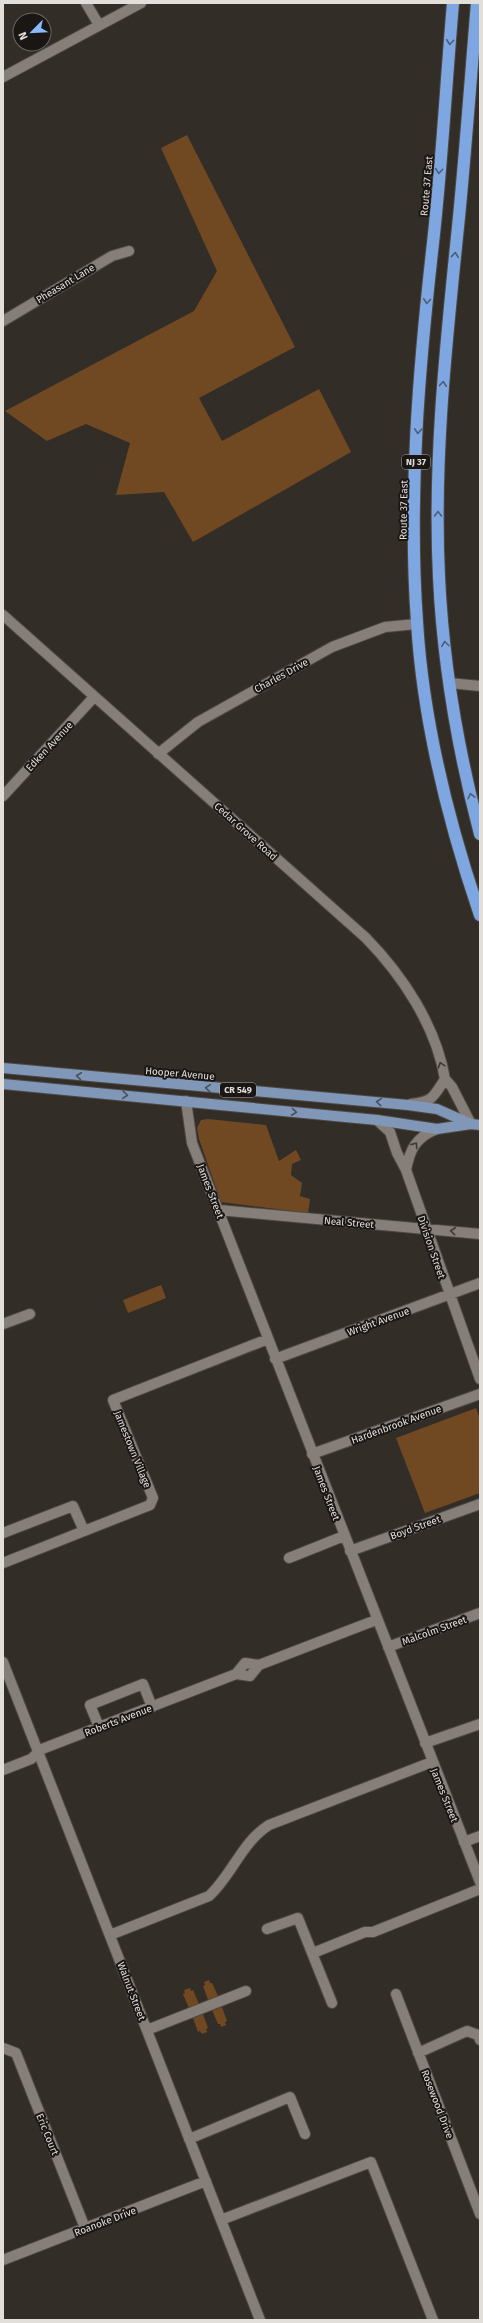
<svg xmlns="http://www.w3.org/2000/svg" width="483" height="2323" font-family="'Fira Sans',sans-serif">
<rect width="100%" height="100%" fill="#332d28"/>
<path fill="#704922" d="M187 135 295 347 199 398 222 441 319 389 351 452 193 542 164 492 116 495 130 443 86 424 47 441 5 411 194 311 217 271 161 148Z
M208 1119 266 1125 279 1161 296 1150 301 1160 292 1164 291 1175 302 1183 300 1196 310 1199 308 1213 221 1202 199 1139 197 1128 201 1120Z
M161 1285 166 1298 128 1313 123 1300Z
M476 1408 480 1419V1493L425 1513 396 1438Z
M209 1980 210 1983H212L218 1996 208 2000 203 1986 205 1985 204 1982Z
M190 1988 191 1991 193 1990 199 2004 189 2008 183 1994 185 1993 184 1990Z
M222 2007 227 2021 225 2022 226 2025 221 2027 220 2024H218L212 2010Z
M203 2014 208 2028 206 2029 207 2032 202 2034 200 2031 198 2032 193 2018Z"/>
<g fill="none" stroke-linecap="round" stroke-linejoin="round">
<g stroke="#4f4945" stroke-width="12">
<path id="minor" d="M86 3 99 25
M3 77 141 3
M3 321 112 256 129 251
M3 615 366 938C403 976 436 1026 445 1079L452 1087 471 1124
M449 683 480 686
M158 754 198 722 332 647 385 627 417 624
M3 796 94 697
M186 1101 192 1143 480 1882
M411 1104C434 1101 433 1097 445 1079
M377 1120 390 1132 397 1153 406 1170 480 1379
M406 1170C410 1149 416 1137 437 1129
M219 1210 480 1234
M3 1324 30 1314
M275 1359 480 1283
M312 1454 480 1394
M3 1533 73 1506 84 1531
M350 1551 480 1504
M289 1558 344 1536
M3 1563 150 1505 153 1498 113 1400 268 1339
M388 1647 480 1613
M3 1662 260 2320
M236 1674 245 1663 259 1665
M99 1727 90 1705 143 1684 152 1707
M425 1743 480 1724
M3 1770 31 1759 42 1749 236 1674 250 1676 259 1665 376 1620
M464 1842 480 1836
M267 1929 298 1918 332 2003
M110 1935 209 1896C232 1875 242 1842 269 1825L432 1762
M313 1953 365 1932H373L480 1889
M396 1994 480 2214
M147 2030 246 1991
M3 2048 16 2053 85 2228
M418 2053 467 2031 478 2035 480 2040
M189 2139 290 2097 305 2134
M221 2220 371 2162 433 2320
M3 2260 206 2181"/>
</g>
<g stroke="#4f4945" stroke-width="12">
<path id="major" d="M3 1068 408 1105 437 1109 471 1124
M3 1084 377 1120 437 1129 471 1124 480 1125"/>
</g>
<g stroke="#4f4945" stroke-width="14">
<path id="highway" d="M453 3C446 83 442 163 433 243 419 367 408 497 417 622 423 721 448 821 480 915
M477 3C471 74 466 145 459 217 447 336 433 456 439 577 443 663 458 750 480 834"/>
</g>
<use href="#minor" stroke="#867e78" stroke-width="10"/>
<use href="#major" stroke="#8197b7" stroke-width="10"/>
<use href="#highway" stroke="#7ea7e1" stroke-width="12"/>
</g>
<defs><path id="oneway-chevron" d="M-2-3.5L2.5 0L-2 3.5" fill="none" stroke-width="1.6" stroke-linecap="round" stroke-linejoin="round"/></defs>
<g stroke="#4c5e7a">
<use href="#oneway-chevron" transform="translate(450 42) rotate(95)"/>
<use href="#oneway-chevron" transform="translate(439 171) rotate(95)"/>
<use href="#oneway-chevron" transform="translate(455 255) rotate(-84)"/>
<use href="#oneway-chevron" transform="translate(427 301) rotate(95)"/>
<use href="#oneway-chevron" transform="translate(443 384) rotate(-86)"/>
<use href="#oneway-chevron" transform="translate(418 431) rotate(93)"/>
<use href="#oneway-chevron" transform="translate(438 514) rotate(-90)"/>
<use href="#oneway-chevron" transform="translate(445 644) rotate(-97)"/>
<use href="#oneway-chevron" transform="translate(471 796) rotate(-103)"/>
</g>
<g stroke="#3f3a37">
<use href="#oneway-chevron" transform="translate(441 1065) rotate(-108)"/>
<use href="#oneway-chevron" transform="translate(415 1145) rotate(-55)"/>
<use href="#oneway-chevron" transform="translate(453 1231) rotate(-174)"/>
</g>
<g stroke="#48505d">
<use href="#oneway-chevron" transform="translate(79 1076) rotate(-174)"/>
<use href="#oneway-chevron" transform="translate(208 1088) rotate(-175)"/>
<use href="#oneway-chevron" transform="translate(125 1095) rotate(5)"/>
<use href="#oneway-chevron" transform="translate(379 1102) rotate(-175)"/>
<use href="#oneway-chevron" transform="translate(294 1112) rotate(6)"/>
</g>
<g text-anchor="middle" stroke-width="4" stroke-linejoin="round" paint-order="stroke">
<g fill="#191614" stroke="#a6a29f" stroke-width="1">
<rect x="402" y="455" width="28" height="14" rx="3"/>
<rect x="220" y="1083" width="36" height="14" rx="3"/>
</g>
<g font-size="9" font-weight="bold" fill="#e2deda">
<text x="416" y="465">NJ 37</text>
<text x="238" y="1093">CR 549</text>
</g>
<g font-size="10" fill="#e2deda" stroke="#191614">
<text transform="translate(426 186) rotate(-85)" y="4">Route 37 East</text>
<text transform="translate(65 283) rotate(-31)" y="4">Pheasant Lane</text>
<text transform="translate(403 510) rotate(-89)" y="4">Route 37 East</text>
<text transform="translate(281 675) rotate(-29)" y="4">Charles Drive</text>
<text transform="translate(49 746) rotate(-47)" y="4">Edken Avenue</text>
<text transform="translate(246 831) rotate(42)" y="4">Cedar Grove Road</text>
<text transform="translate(180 1073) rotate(5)" y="4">Hooper Avenue</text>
<text transform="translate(211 1191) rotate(69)" y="4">James Street</text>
<text transform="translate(349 1222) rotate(5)" y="4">Neal Street</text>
<text transform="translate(432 1247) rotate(71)" y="4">Division Street</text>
<text transform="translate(378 1321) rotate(-20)" y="4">Wright Avenue</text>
<text transform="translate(396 1424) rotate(-20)" y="4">Hardenbrook Avenue</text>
<text transform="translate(133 1449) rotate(68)" y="4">Jamestown Village</text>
<text transform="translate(327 1493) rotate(69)" y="4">James Street</text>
<text transform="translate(415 1527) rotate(-20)" y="4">Boyd Street</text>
<text transform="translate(434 1630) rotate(-20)" y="4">Malcolm Street</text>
<text transform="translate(118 1720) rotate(-21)" y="4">Roberts Avenue</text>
<text transform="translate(445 1795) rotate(68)" y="4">James Street</text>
<text transform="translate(132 1991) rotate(69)" y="4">Walnut Street</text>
<text transform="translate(438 2104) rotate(69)" y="4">Rosewood Drive</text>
<text transform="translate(48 2134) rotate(68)" y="4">Eric Court</text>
<text transform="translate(105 2221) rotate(-21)" y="4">Roanoke Drive</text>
</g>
</g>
<rect width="483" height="2323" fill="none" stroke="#e2deda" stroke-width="8"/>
<g transform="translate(32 32) rotate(246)"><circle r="19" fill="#191614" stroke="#696663"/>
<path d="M0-3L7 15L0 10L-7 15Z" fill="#8abafc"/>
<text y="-6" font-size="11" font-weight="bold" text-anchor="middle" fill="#e2deda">N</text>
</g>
</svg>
